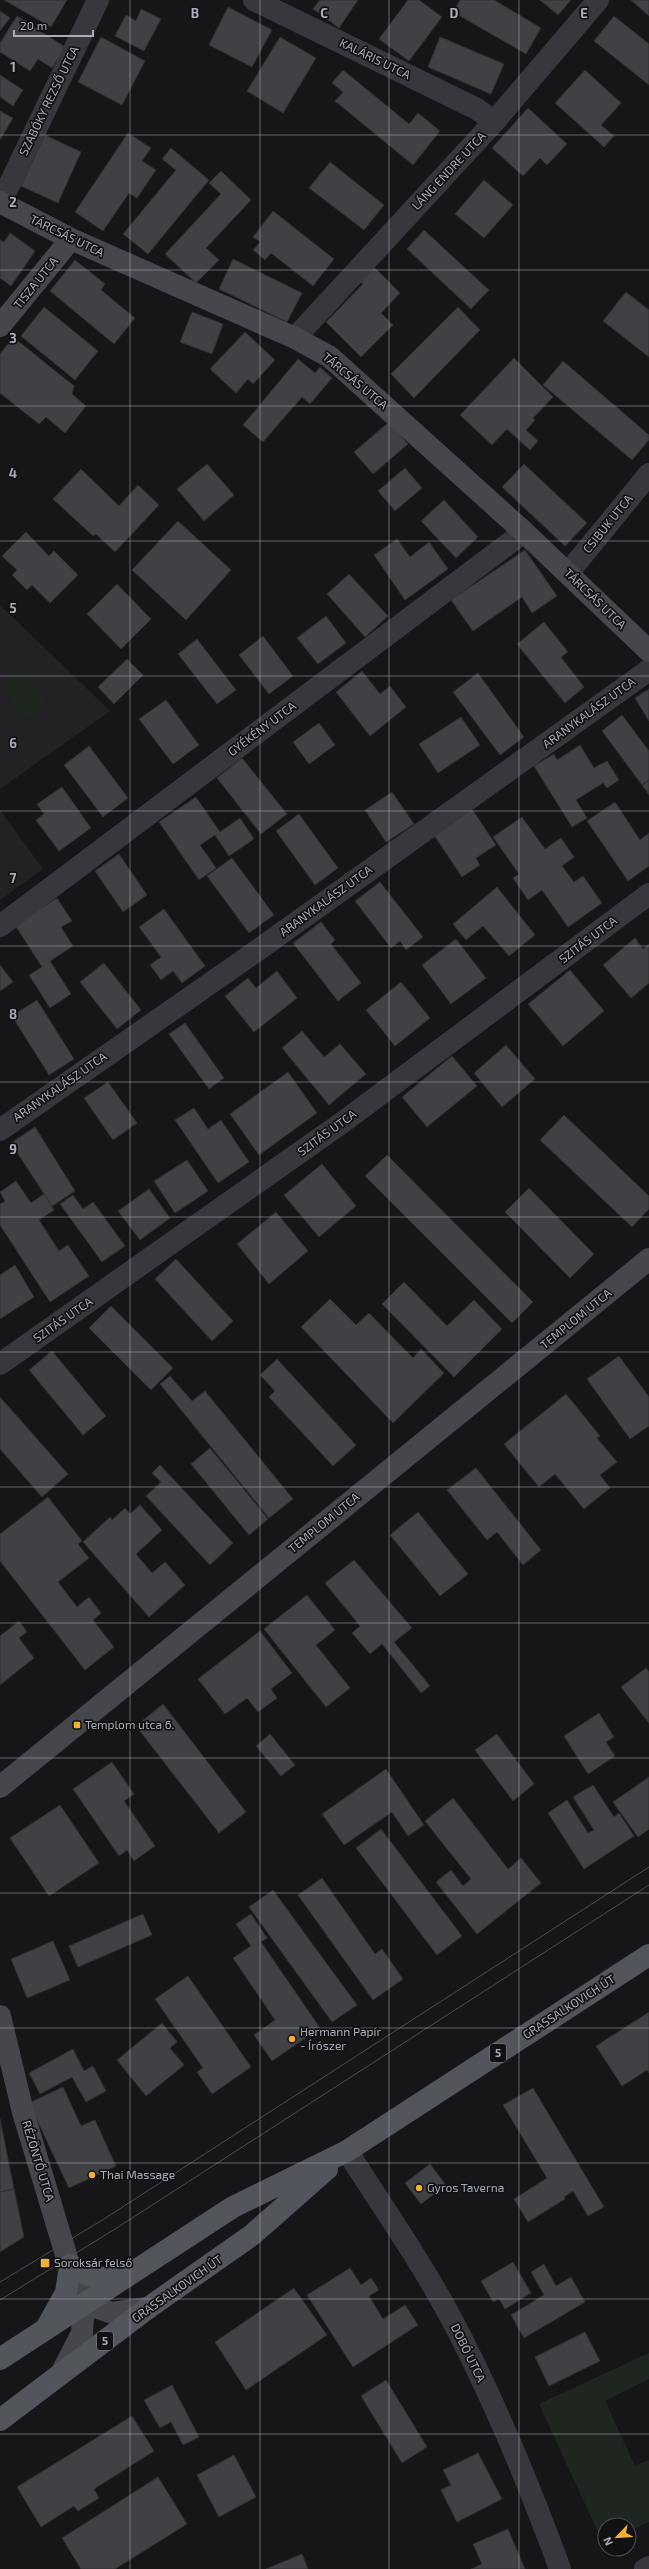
<svg xmlns="http://www.w3.org/2000/svg" width="649" height="2569" font-family="'Exo 2',sans-serif">
<rect width="100%" height="100%" fill="#161618"/>
<path fill="#222225" d="M0 605 110 711 0 789Z
M0 810 43 869 0 900Z"/>
<path fill="#1e261f" d="M21 669 47 701 26 718 0 687Z
M649 2353V2379L605 2401 635 2466 649 2460V2522L629 2531V2525H605L603 2543 539 2404Z"/>
<path fill="#404145" stroke="#303034" d="M4 0H67L51 27Z
M320 0H358L339 28 313 9Z
M408 0H419L442 17 409 61 379 39Z
M460 0H494L541 28 526 54 453 12Z
M540 0H571L558 15Z
M631 0H649V16Z
M228 7 272 30 252 67 209 45Z
M141 9 161 19 144 51 115 36 126 15 136 21Z
M0 11 10 18 0 31Z
M17 16 65 47 52 68 38 59 30 71 0 52V43Z
M614 16 649 44V85L594 41Z
M101 37 145 61 122 105 78 82Z
M280 37 316 58 283 113 247 91Z
M440 37 504 64 491 94 428 67Z
M343 70 409 124 418 113 440 131 413 165 335 101 343 92 332 83Z
M585 70 621 103 601 125 614 136 604 147 555 103Z
M0 75 23 90 13 106 0 97Z
M528 108 567 144 547 165 540 158 523 176 492 148Z
M0 111 13 118 0 140Z
M128 133 151 148 142 161 156 170 137 198 129 193 103 231 75 212Z
M45 135 81 152 58 203 21 186Z
M171 148 209 180 148 254 123 234 176 170 162 159Z
M330 162 384 205 364 230 309 188Z
M221 171 251 200 206 248 219 260 196 283 165 254 221 194 209 183Z
M484 180 513 205 484 238 455 214Z
M273 211 334 259 313 286 271 253 265 260 253 250 260 242 253 237Z
M424 230 489 290 471 309 407 249Z
M10 233 35 251 11 286 0 278V240L4 242Z
M233 259 302 293 287 322 219 289Z
M75 260 105 284 101 290 135 318 114 344 50 291Z
M369 262 400 293 381 313 393 325 361 357 326 322 363 284 355 276Z
M626 292 649 310V357L603 321Z
M44 307 98 351 75 380 21 336Z
M458 307 480 330 414 398 391 374Z
M192 312 223 324 212 354 180 342Z
M245 332 275 360 253 384 248 379 236 393 210 369Z
M13 337 74 386 72 394 86 406 65 433 46 417 39 424 0 393V354Z
M514 358 553 397 533 418 535 420 526 430 538 441 530 450 507 429 492 445 460 415Z
M298 359 315 373 320 367 332 378 310 404 302 397 263 442 243 425Z
M563 361 649 435V440L632 460 543 385Z
M389 422 408 444 373 474 354 452Z
M207 464 234 495 204 521 177 489Z
M524 464 587 523 565 546 502 487Z
M405 468 422 488 395 511 378 491Z
M81 469 119 506 138 485 159 505 115 552 96 534 93 536 53 499Z
M444 500 478 537 456 558 421 521Z
M178 521 231 570 186 620 132 570Z
M26 532 49 556 54 551 78 575 50 603 32 585 27 590 12 575 17 570 2 556Z
M397 539 410 557 429 542 448 569 405 600 374 555Z
M525 550 557 596 532 613 522 597 473 631 451 600Z
M349 574 388 616 365 637 327 594Z
M117 584 151 619 121 649 87 614Z
M326 616 346 643 318 664 297 638Z
M544 622 568 652 561 657 584 687 565 703 517 644Z
M263 636 293 676 269 694 239 655Z
M197 639 236 690 217 704 178 654Z
M127 659 143 675 114 704 98 687Z
M362 671 380 694 390 686 406 707 370 736 336 692Z
M478 673 524 737 500 755 453 692Z
M649 689V721L635 698Z
M166 700 199 745 173 764 139 719Z
M622 715 649 751V780L642 785 602 731Z
M461 717 480 745 438 773 419 744Z
M319 723 335 745 309 764 293 742Z
M580 745 594 768 607 761 619 780 607 788 603 783 576 800 587 818 572 827 534 766 554 754 557 760Z
M89 746 128 798 103 817 64 765Z
M242 758 287 814 261 834 217 778Z
M649 780V795L642 785Z
M62 787 91 828 59 851 36 820 44 814 37 804Z
M392 792 414 824 386 842 365 810Z
M196 797 220 832 240 818 254 839 229 856 215 835 200 845 216 868 199 880 159 822Z
M615 802 640 840 649 833V866L628 881 587 821Z
M472 809 496 845 476 858 480 865 462 877 434 835Z
M299 814 338 868 315 885 276 831Z
M522 817 545 849 561 838 574 857 562 866 574 882 583 876 602 903 568 927 542 890 528 900 513 878 519 874 493 837Z
M119 854 147 895 123 912 95 871Z
M232 858 274 915 249 933 207 876Z
M380 882 423 937 406 950 400 941 391 948 355 901Z
M497 887 535 935 509 956 483 926 466 940 453 924Z
M57 898 72 921 61 927 73 946 50 961 71 994 50 1008 29 975 42 967 15 925Z
M164 909 205 966 182 983 173 971 161 980 150 965 161 957 139 927Z
M321 922 335 940 331 944 361 983 338 1001 293 943Z
M635 938 643 949 649 944V983L631 998 603 965Z
M456 939 486 978 451 1004 422 965Z
M104 963 141 1010 117 1029 80 982Z
M0 965 13 982 0 991Z
M570 970 604 1011 563 1046 528 1004Z
M277 971 297 998 254 1032 225 996 248 978 256 988Z
M401 982 430 1018 395 1046 366 1010Z
M37 1000 74 1059 49 1075 12 1016Z
M185 1023 224 1078 209 1089 169 1034Z
M302 1031 324 1057 340 1044 366 1074 329 1105 282 1048Z
M506 1045 535 1079 502 1107 474 1073Z
M452 1056 477 1086 427 1127 402 1097Z
M288 1072 317 1113 259 1155 230 1114Z
M108 1082 137 1123 113 1140 84 1098Z
M194 1108 208 1129 221 1120 249 1162 218 1183 175 1120Z
M564 1115 649 1196V1209L632 1227 540 1140Z
M35 1127 75 1191 52 1206 11 1143Z
M387 1155 533 1302 512 1323 365 1176Z
M187 1160 208 1191 175 1213 154 1181Z
M322 1164 356 1206 319 1237 284 1195Z
M16 1181 31 1203 44 1194 54 1210 39 1220 59 1251 68 1245 89 1276 50 1302 0 1225V1204L5 1201 0 1192Z
M529 1188 594 1254 570 1278 505 1212Z
M149 1189 170 1218 140 1240 118 1211Z
M73 1195 83 1209 93 1202 125 1246 102 1262 60 1204Z
M276 1212 308 1251 269 1284 237 1244Z
M176 1259 233 1321 212 1341 155 1279Z
M15 1265 34 1297 0 1319V1275Z
M404 1282 447 1326 474 1300 502 1329 454 1377 382 1304Z
M330 1299 356 1325 369 1313 413 1358 421 1349 444 1373 393 1423 301 1327Z
M111 1306 173 1368 151 1390 89 1328Z
M52 1351 106 1416 83 1435 29 1370Z
M619 1356 649 1397V1426L630 1439 587 1379Z
M277 1359 356 1445 333 1466 269 1397 275 1391 260 1375Z
M170 1376 192 1401 205 1391 293 1499 269 1518 160 1384Z
M566 1394 600 1436 597 1438 617 1462 600 1475 610 1488 584 1509 555 1474 539 1487 504 1444Z
M0 1397 68 1474 42 1497 0 1449Z
M210 1448 268 1519 249 1535 191 1464Z
M160 1465 233 1543 210 1565 146 1496 161 1482 152 1473Z
M476 1468 541 1550 523 1565 497 1532 487 1540 447 1490Z
M48 1497 82 1541 78 1544 89 1558 58 1582 77 1607 89 1597 101 1613 93 1620 114 1647 85 1670 0 1561V1534Z
M140 1505 162 1530 136 1554 152 1573 165 1562 185 1585 149 1617 83 1542 110 1517 112 1520 125 1508 130 1514Z
M418 1512 468 1574 440 1596 390 1535Z
M354 1560 412 1628 394 1642 430 1686 421 1693 382 1644 370 1654 352 1633 360 1626 325 1583Z
M307 1595 335 1630 316 1645 350 1688 326 1707 264 1629Z
M19 1621 27 1632 19 1638 34 1658 0 1685V1636Z
M260 1631 292 1673 271 1689 277 1698 258 1712 247 1698 225 1714 198 1679Z
M646 1668 649 1672V1723L621 1687Z
M163 1704 246 1812 219 1833 136 1726Z
M599 1713 614 1737 606 1742 615 1756 588 1774 564 1736Z
M270 1734 295 1765 281 1776 256 1746Z
M497 1734 534 1784 513 1801 475 1750Z
M112 1762 134 1794 124 1801 155 1846 134 1861 127 1850 119 1856 73 1789Z
M386 1769 424 1825 408 1836 392 1812 344 1845 322 1814Z
M649 1777V1829L638 1837 613 1802Z
M593 1785 614 1817 619 1813 634 1836 584 1869 548 1813 567 1800 588 1833 594 1830 573 1797Z
M453 1798 508 1869 521 1858 541 1883 477 1934 436 1882 451 1870 463 1886 471 1879 425 1821Z
M60 1805 99 1863 49 1896 10 1838Z
M381 1829 462 1936 437 1955 356 1848Z
M322 1878 375 1954 382 1949 403 1979 373 2000 298 1895Z
M273 1890 357 2005 332 2022 249 1907Z
M143 1914 152 1935 78 1967 69 1946Z
M251 1914 267 1938 261 1942 320 2028 272 2061 254 2035 275 2020 233 1958 251 1946 236 1924Z
M53 1941 70 1980 27 1998 11 1959Z
M188 1976 251 2067 212 2094 197 2072 203 2068 155 1999Z
M649 2012V2073L647 2070 622 2086 596 2046Z
M162 2023 177 2042 170 2048 184 2065 146 2096 117 2060Z
M73 2049 84 2071 93 2066 106 2091 86 2102 72 2077 40 2094 29 2073Z
M63 2087 81 2126 95 2120 116 2166 69 2188 29 2103Z
M533 2088 604 2207 588 2216 573 2191 564 2197 565 2199 528 2222 514 2199 547 2178 503 2105Z
M0 2119 14 2189 0 2192Z
M430 2164 446 2185 421 2204 405 2183Z
M14 2189 24 2237 0 2252V2192Z
M513 2262 531 2293 505 2309 499 2299 493 2302 481 2281Z
M544 2264 556 2286 571 2277 585 2302 524 2338 511 2315 544 2295 531 2272Z
M350 2268 361 2285 371 2278 379 2290 369 2296 383 2319 405 2305 418 2325 353 2367 307 2295Z
M294 2288 327 2335 246 2390 215 2342Z
M585 2332 600 2361 549 2386 535 2357Z
M386 2380 427 2447 402 2463 361 2396Z
M172 2385 199 2437 183 2445 171 2422 160 2428 144 2400Z
M132 2416 154 2451 94 2489 99 2498 78 2511 74 2506 41 2527 17 2487Z
M478 2453 502 2499 457 2522 441 2490 451 2485 443 2470Z
M234 2455 256 2497 219 2517 197 2475Z
M158 2477 187 2524 115 2569H81L62 2538Z
M508 2529 525 2569H471L482 2564 473 2544Z
M302 2554 308 2569H266Z"/>
<g fill="none" stroke-linecap="round" stroke-linejoin="round">
<path stroke="#37383d" stroke-width="22" d="M254 0 477 109 494 122
M1 202 98 0
M295 338 494 122 598 0
M568 573 649 474
M0 926 524 532
M0 1130 258 950 649 670
M0 1364 343 1122 649 894
M347 2151C382 2206 420 2260 451 2318 494 2399 529 2484 560 2569
M645 2569 649 2567"/>
<path stroke="#45474d" stroke-width="22" d="M0 202 71 239 295 338 330 357 524 532 649 651
M0 326 71 239
M0 1787 649 1259
M0 2016 23 2112 67 2258 84 2303 82 2333 61 2374
M84 2303 112 2313 148 2308"/>
<path stroke="#53555c" stroke-width="22" d="M48 2325 66 2293 70 2265C92 2279 98 2281 124 2274
M0 2359 233 2207 347 2151 649 1955
M0 2420 148 2308 252 2235 327 2169"/>
<path stroke="#4a4c52" stroke-width="1" d="M0 2282 104 2219 649 1867
M0 2300 115 2229 649 1885"/>
</g>
<path fill="none" stroke="#a8adb8" stroke-width="1" stroke-opacity="0.55" d="M130 0V2569M260 0V2569M389 0V2569M519 0V2569M0 135H649M0 270H649M0 406H649M0 541H649M0 676H649M0 811H649M0 946H649M0 1082H649M0 1217H649M0 1352H649M0 1487H649M0 1623H649M0 1758H649M0 1893H649M0 2028H649M0 2163H649M0 2299H649M0 2434H649"/>
<g fill="#f2b134" stroke="#111113" stroke-width="1.5">
<rect x="73" y="1721" width="8" height="8" rx="2"/>
<circle cx="292" cy="2039" r="4"/>
<circle cx="92" cy="2175" r="4"/>
<circle cx="419" cy="2188" r="4"/>
<rect x="40" y="2258" width="10" height="10" rx="2"/>
</g>
<g text-anchor="middle" stroke-width="3.5" stroke-linejoin="round" paint-order="stroke">
<g fill="#111113" stroke="#7b7e86" stroke-width="1">
<rect x="490" y="2044" width="16" height="18" rx="3"/>
<rect x="97" y="2332" width="16" height="18" rx="3"/>
</g>
<g font-size="11" font-weight="bold" fill="#a8adb8">
<text x="498" y="2057">5</text>
<text x="105" y="2345">5</text>
</g>
<g font-size="12" fill="#a8adb8" stroke="#111113">
<text transform="translate(375 59) rotate(26)" y="4">KALÁRIS UTCA</text>
<text transform="translate(49 101) rotate(-64)" y="4">SZABÓKY REZSŐ UTCA</text>
<text transform="translate(449 171) rotate(-47)" y="4">LÁNG ENDRE UTCA</text>
<text transform="translate(67 236) rotate(26)" y="4">TÁRCSÁS UTCA</text>
<text transform="translate(36 283) rotate(-51)" y="4">TISZA UTCA</text>
<text transform="translate(355 381) rotate(40)" y="4">TÁRCSÁS UTCA</text>
<text transform="translate(608 524) rotate(-51)" y="4">CSIBUK UTCA</text>
<text transform="translate(595 599) rotate(44)" y="4">TÁRCSÁS UTCA</text>
<text transform="translate(589 713) rotate(-36)" y="4">ARANYKALÁSZ UTCA</text>
<text transform="translate(262 729) rotate(-37)" y="4">GYÉKÉNY UTCA</text>
<text transform="translate(326 901) rotate(-36)" y="4">ARANYKALÁSZ UTCA</text>
<text transform="translate(588 940) rotate(-37)" y="4">SZITÁS UTCA</text>
<text transform="translate(60 1087) rotate(-35)" y="4">ARANYKALÁSZ UTCA</text>
<text transform="translate(327 1133) rotate(-36)" y="4">SZITÁS UTCA</text>
<text transform="translate(576 1319) rotate(-39)" y="4">TEMPLOM UTCA</text>
<text transform="translate(63 1320) rotate(-35)" y="4">SZITÁS UTCA</text>
<text transform="translate(324 1523) rotate(-39)" y="4">TEMPLOM UTCA</text>
<text transform="translate(569 2007) rotate(-33)" y="4">GRASSALKOVICH ÚT</text>
<text transform="translate(38 2161) rotate(73)" y="4">RÉZÖNTŐ UTCA</text>
<text transform="translate(177 2289) rotate(-35)" y="4">GRASSALKOVICH ÚT</text>
<text transform="translate(468 2353) rotate(64)" y="4">DOBÓ UTCA</text>
</g>
<g font-size="12" fill="#a8adb8" stroke="#111113" text-anchor="start">
<text x="85" y="1729">Templom utca 6.</text>
<text x="300" y="2036">Hermann Papír<tspan x="300" dy="14">- Írószer</tspan></text>
<text x="100" y="2179">Thai Massage</text>
<text x="427" y="2192">Gyros Taverna</text>
<text x="54" y="2267">Soroksár felső</text>
</g>
</g>
<g font-size="13" text-anchor="middle" font-weight="bold" fill="#a8adb8" stroke="#111113" stroke-width="3.5" stroke-linejoin="round" paint-order="stroke">
<text x="195" y="18">B</text>
<text x="324" y="18">C</text>
<text x="454" y="18">D</text>
<text x="584" y="18">E</text>
<text x="13" y="72">1</text>
<text x="13" y="207">2</text>
<text x="13" y="343">3</text>
<text x="13" y="478">4</text>
<text x="13" y="613">5</text>
<text x="13" y="748">6</text>
<text x="13" y="883">7</text>
<text x="13" y="1019">8</text>
<text x="13" y="1154">9</text>
</g>
<g transform="translate(617 2537) rotate(245)"><circle r="19" fill="#111113" stroke="#4d4f55"/>
<path d="M0-3L7 15L0 10L-7 15Z" fill="#f2b134"/>
<text y="-6" font-size="11" font-weight="bold" text-anchor="middle" fill="#a8adb8">N</text>
</g>
<path d="M14 30v6h79v-6" fill="none" stroke="#a8adb8" stroke-width="2"/>
<text x="20" y="30" font-size="12" fill="#a8adb8" stroke="#111113" stroke-width="3" paint-order="stroke">20 m</text>
</svg>
